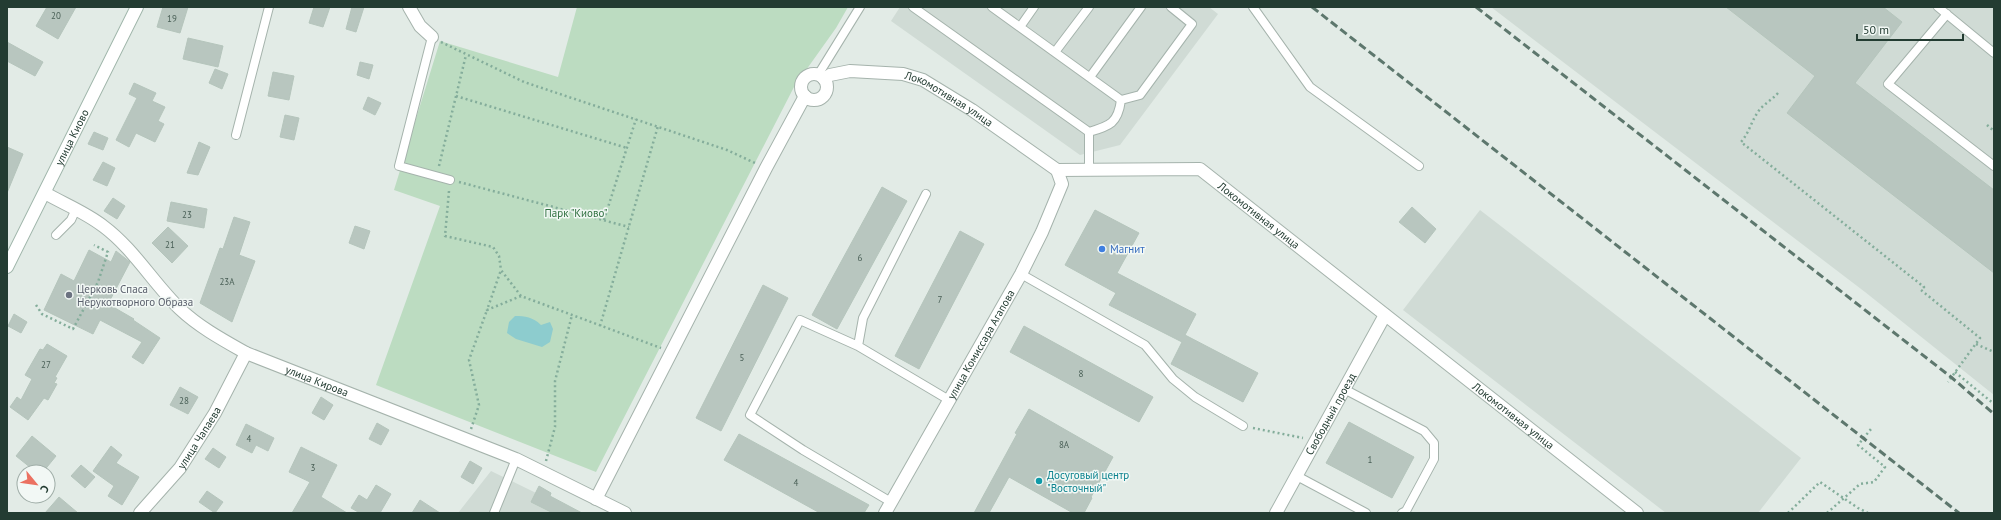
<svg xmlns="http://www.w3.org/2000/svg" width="2001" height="520" font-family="'PT Sans',sans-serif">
<rect width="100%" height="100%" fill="#e2ebe6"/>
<path fill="#d0dbd5" d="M900 7H1209L1218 14 1120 145 1080 155 891 21Z
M1491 7H1994V395L1865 292Z
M1480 210 1801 458 1758 513H1666L1403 310Z
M491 471 577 513H458Z"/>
<path fill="#bcdcc1" d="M577 7H848L836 28 794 87 596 472 376 385 440 206 394 190 440 41 558 77Z"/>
<path fill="#8dccce" d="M515 316C525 316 533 317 541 325L550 322 553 329 550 342 542 347 516 339 507 333 509 322Z"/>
<path fill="#b8c6bf" stroke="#b5c5bc" d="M47 7H76L58 39 36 26Z
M163 7H188L180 33 157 27Z
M314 7H330L323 27 309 23Z
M352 7H364L356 32 346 29Z
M1726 7H1883L1902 22 1855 83 1994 190V273L1787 113 1815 76Z
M188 38 223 46 218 67 183 59Z
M7 42 43 62 35 76 7 61Z
M360 62 373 65 369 79 357 75Z
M215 69 228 74 222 89 209 83Z
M273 72 294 76 289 100 268 96Z
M134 83 156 93 152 101 165 107 158 121 164 124 155 142 136 133 129 147 116 140 137 98 129 94Z
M368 97 381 103 375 115 363 109Z
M285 115 299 118 294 140 280 137Z
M94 132 108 138 103 150 88 144Z
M199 142 210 147 198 175 187 173Z
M7 147 23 154 7 193Z
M103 162 115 168 107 186 93 180Z
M882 187 907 201 837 329 812 315Z
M113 198 125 206 117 219 104 211Z
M171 202 207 209 204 228 167 221Z
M1412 207 1436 229 1425 243 1399 222Z
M1095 210 1139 233 1117 273 1196 314 1185 335 1258 373 1243 402 1171 364 1182 342 1109 305 1116 293 1065 265Z
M234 217 250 222 239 255 255 261 232 322 200 303 220 248 223 249Z
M355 226 370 231 364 249 349 243Z
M168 227 188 246 172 263 152 243Z
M960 231 984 244 919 369 895 356Z
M89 250 111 262 116 251 130 262 108 304 134 319 133 320 160 338 143 364 132 357 142 342 100 320 93 334 44 310 61 274 74 281Z
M763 285 788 298 721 431 696 418Z
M14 314 27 322 21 333 8 326Z
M1024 326 1153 397 1139 422 1010 352Z
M47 344 67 356 55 377 57 378 54 383 57 384 48 400 44 398 28 420 10 407 17 397 21 400 32 379 25 375 40 349 43 350Z
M180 387 198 397 188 414 170 405Z
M321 397 333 405 324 420 312 413Z
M1029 409 1113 457 1091 497 1092 498 1084 513H1073L1009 477 989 513H974L1017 434 1015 433Z
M1349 422 1414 457 1392 498 1326 463Z
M377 423 389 430 381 445 369 439Z
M246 424 274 438 268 451 256 445 252 453 236 445Z
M739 434 869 505 864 513H820L724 460Z
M32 436 56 456 43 472H36L16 456Z
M111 446 122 455 116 463 139 477 122 505 108 496 114 486 93 471Z
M301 447 337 465 321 497 347 513H292L310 482 289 472Z
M213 448 226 457 219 468 205 459Z
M470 461 482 468 473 484 461 477Z
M81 465 95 477 85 488 71 476Z
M376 485 391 494 380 513H360L351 508 359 495 367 500Z
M539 486 551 493 550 496 582 513H553L531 502Z
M207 491 223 502 215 513 199 502Z
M59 497 78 513H45Z
M420 500 440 513H412Z"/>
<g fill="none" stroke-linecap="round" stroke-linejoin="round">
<g stroke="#a5b3ac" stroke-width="10">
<path id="service" d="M913 7 1089 132V170
M992 7 1121 100
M1253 7 1310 87 1419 166
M1938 7 1994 53
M1947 14 1888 84 1994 166
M1020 27 1034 7
M432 37 399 166 450 180
M1055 52 1089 7
M818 75 860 7
M1090 77 1141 7
M1121 100 1140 95 1192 24 1171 7
M1089 132C1110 126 1118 123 1121 100
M236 135 269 7
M926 194 863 318 858 346 949 400
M56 235 71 220 76 209
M1021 274 1145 345 1173 379 1195 397 1243 426
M858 346 800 320 750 415 803 450 891 502
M1344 389 1424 431 1434 443V459L1406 511 1402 513
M1295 475 1366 513
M494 513 516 459"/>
</g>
<g stroke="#a5b3ac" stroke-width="14">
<g id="minor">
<path d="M409 7 420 26 432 37"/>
<circle cx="814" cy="87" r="13"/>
<path id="s1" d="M824 79 830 75 850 71 903 74 923 80 972 110 1057 170 1200 169 1637 513"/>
<path id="s2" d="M45 193C64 204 85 212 103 226 134 249 153 283 180 309 199 327 223 340 246 353L516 459 625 513"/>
<path d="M596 499 766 168 805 96"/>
<path id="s3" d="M140 513 180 468 215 413 246 353"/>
<path id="s4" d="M885 513 1021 274 1042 232 1062 184 1057 170"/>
<path id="s5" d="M1276 513 1385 315"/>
</g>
</g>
<g stroke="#a1b7ac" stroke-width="14">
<g id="secondary">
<path id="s6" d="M7 267 137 7"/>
</g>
</g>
<path stroke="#84ad9b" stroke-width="2.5" stroke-dasharray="2 3" stroke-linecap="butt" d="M441 42 524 82 727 150 755 163
M1778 93C1771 101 1763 104 1758 112 1751 122 1749 133 1741 142L1924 287 1921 290 1980 338 1948 382
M456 96 627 148
M1987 125 1994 131
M439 166 466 55
M459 182 629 227
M449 191 445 236 493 247 499 256 501 270
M604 220 636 119
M521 296 487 310 501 270 521 296 661 348
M36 305 42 314 73 329 98 282 108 252 94 245
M600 326 658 126
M1976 344 1994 352
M1955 372 1994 404
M1253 428 1303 438
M471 429 479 405 469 360 487 310
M546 461 555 427V381L572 315
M1788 513 1820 482 1858 508 1868 513
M1827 513 1860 484 1874 482 1885 467 1858 445 1871 429"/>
<use href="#service" stroke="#fff" stroke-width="8"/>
<use href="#minor" stroke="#fff" stroke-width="12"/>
<use href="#secondary" stroke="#fff" stroke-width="12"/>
<path stroke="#5d776d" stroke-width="3" stroke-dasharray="8 4" stroke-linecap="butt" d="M1312 7 1959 513
M1476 7 1951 377 1994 414"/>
</g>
<circle fill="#3f7fe0" stroke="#f2f8f5" stroke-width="1.5" cx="1102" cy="249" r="4"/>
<circle fill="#6b7280" stroke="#f2f8f5" stroke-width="1.5" cx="69" cy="295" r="4"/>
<circle fill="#0f9aa8" stroke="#f2f8f5" stroke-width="1.5" cx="1039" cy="481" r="4"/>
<g text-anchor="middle" stroke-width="3" stroke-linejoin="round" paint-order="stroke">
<g font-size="9" fill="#485e55">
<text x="56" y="19">20</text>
<text x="172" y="22">19</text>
<text x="187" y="218">23</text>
<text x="170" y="248">21</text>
<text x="860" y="261">6</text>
<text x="227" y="285">23А</text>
<text x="940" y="303">7</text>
<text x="742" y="361">5</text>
<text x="46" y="368">27</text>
<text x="1081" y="377">8</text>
<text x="184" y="404">28</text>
<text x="249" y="442">4</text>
<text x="1064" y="448">8А</text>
<text x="1370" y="463">1</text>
<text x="313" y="471">3</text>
<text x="796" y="486">4</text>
</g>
<g font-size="11" fill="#233c32" stroke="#f2f8f5">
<text dy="4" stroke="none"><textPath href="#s1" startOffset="133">Локомотивная улица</textPath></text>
<text dy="4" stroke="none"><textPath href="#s6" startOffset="145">улица Киово</textPath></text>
<text dy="4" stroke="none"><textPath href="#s1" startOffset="481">Локомотивная улица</textPath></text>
<text dy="4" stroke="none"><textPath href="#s4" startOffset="194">улица Комиссара Агапова</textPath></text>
<text dy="4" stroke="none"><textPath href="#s2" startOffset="336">улица Кирова</textPath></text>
<text dy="4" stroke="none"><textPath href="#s5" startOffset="113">Свободный проезд</textPath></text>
<text dy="4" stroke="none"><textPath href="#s1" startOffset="805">Локомотивная улица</textPath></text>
<text dy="4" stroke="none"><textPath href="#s3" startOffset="96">улица Чапаева</textPath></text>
</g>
<g font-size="11" fill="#2f7040" stroke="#f2f8f5">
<text x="576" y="217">Парк "Киово"</text>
</g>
<g font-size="11" fill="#366cbe" stroke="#f2f8f5" text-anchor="start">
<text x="1110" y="253">Магнит</text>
</g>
<g font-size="11" fill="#5b616d" stroke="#f2f8f5" text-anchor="start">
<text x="77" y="293">Церковь Спаса<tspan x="77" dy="13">Нерукотворного Образа</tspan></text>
</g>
<g font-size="11" fill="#0d838f" stroke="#f2f8f5" text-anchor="start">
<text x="1047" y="479">Досуговый центр<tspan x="1047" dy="13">"Восточный"</tspan></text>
</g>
</g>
<rect width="2001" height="520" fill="none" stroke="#233c32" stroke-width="16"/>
<g transform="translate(36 484) rotate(119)"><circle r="19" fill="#f2f8f5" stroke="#9fada7"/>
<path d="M0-3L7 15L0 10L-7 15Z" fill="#eb7161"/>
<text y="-6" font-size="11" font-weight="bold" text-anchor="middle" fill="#233c32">С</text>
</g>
<path d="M1857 34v6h106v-6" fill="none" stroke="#233c32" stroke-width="2"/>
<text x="1863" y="34" font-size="12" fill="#233c32" stroke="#f2f8f5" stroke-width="3" paint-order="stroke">50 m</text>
</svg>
